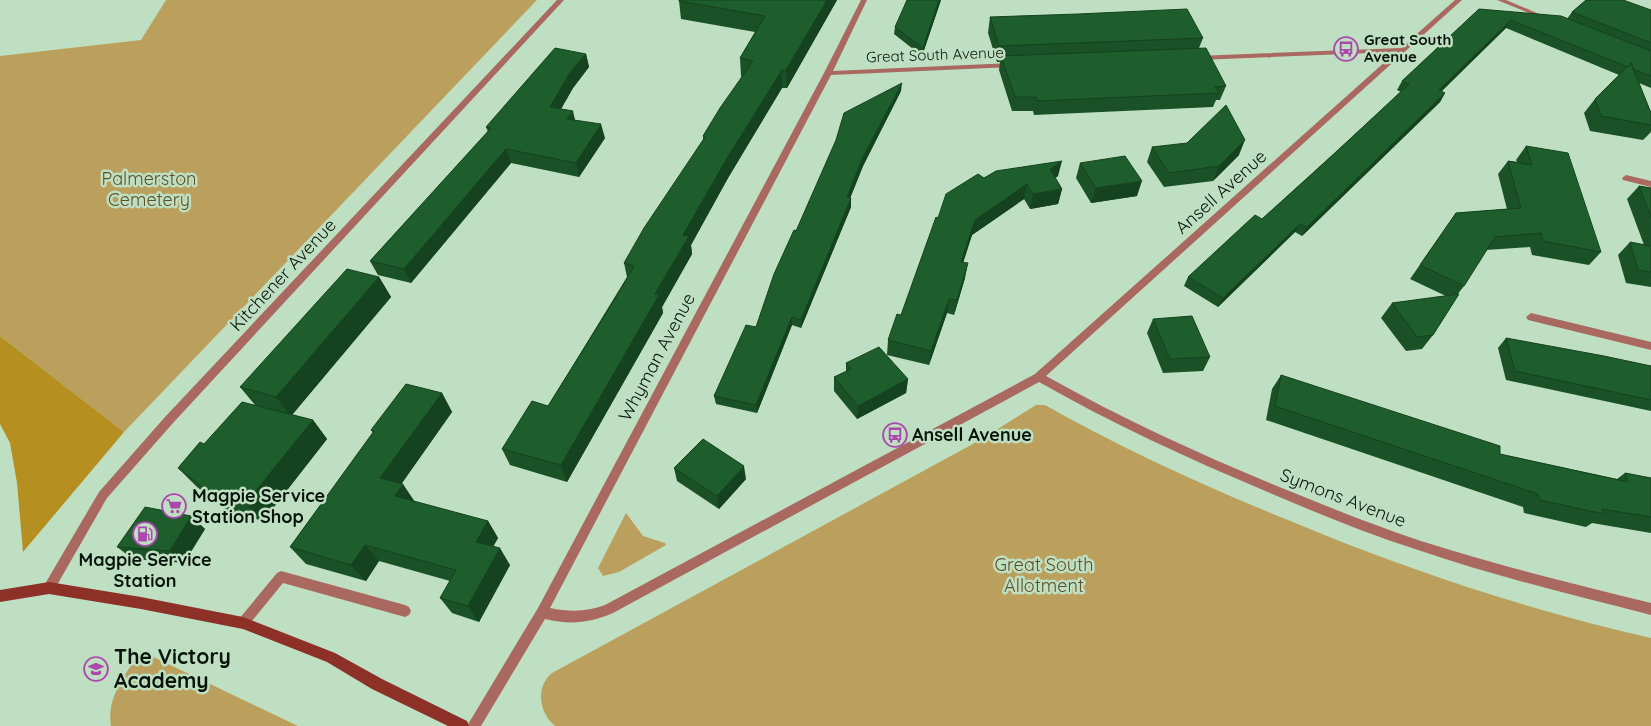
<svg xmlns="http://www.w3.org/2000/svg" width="1651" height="726" font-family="Quicksand,sans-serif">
<rect width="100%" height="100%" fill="#bfdfc2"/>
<path fill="#bba05d" d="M166 0H537L124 432 0 336V56L141 40Z
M1036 405H1045C1123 449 1204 486 1288 520 1405 569 1527 610 1651 638V726H555C539 713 535 687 552 673L982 439Z
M626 513 643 536 665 543 666 545 619 572 603 576 598 568Z
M141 651 298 726H111C106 698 126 673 141 651Z"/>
<path fill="#b58f1f" d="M0 336 124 432 23 552 17 483 10 443 0 424Z"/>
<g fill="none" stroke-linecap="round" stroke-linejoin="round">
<path fill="#a96960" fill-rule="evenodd" d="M557 0H564L173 423 107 498 53 592 49 594 45 592 43 588 45 584 99 492 165 417Z
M861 0H867L833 71 1012 63 1016 65 1012 67 831 75 550 608C569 612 587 612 605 605L1035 374 1396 52 1199 60 1195 58 1196 56 1401 48 1455 0H1462L1046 376C1119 417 1195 452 1272 484 1321 504 1370 524 1421 541 1496 565 1574 584 1651 603V615C1573 595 1494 576 1418 550 1365 533 1314 512 1263 490 1187 458 1111 423 1039 382L613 613C590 623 570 625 545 619L481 726H467L538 608 824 73Z
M1497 0H1506L1551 19 1546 20Z
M1626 175 1651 181V187L1623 180 1622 178Z
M1531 313 1651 342V350L1528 320 1526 317Z
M281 571 405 605 409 607 411 611 409 615 405 617 283 583 247 627 243 629 239 627 237 623 239 619 277 573Z"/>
<path fill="#8c3028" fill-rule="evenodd" d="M49 582 141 597 243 617 335 653 382 679 467 721 469 726H448L372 689 327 662 243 629 141 609 49 594 0 602V590Z"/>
</g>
<path fill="#1a5126" d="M837 0 787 88H782L728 178 691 245 692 254 662 307 663 313 567 482 510 465 502 449 548 406 627 277 624 263 703 140V136L742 77 741 76 740 58 755 32 681 19 679 1Z
M941 0 922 56 894 34 895 27Z
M1479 9 1567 19 1572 12 1651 10V88L1639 83 1651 113V132L1643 140 1590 131 1584 113 1595 99 1619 75 1506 28 1441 92 1445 93 1440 102 1302 236 1295 232 1218 307 1184 286 1188 277 1262 219 1401 92 1397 90 1402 81Z
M990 17 1203 38 1199 48 1226 86 1220 100H1216L1213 107 1034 115 1033 111H1012L999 70 1000 62H997L988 33Z
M586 54 589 67 573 88 561 109 575 120 605 138 579 177 511 163 411 283 378 275 370 261 488 132 486 127Z
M901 91 863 166 850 198H851V207L801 328 792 325 757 413 716 404 714 396 756 327 796 231Z
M1526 146 1601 252 1589 265 1532 255 1530 247 1486 250 1464 286 1457 295 1433 335 1422 349 1406 351 1381 318 1392 303 1446 296 1410 279 1456 213 1507 209 1498 174 1508 161 1517 162 1516 160Z
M1152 147 1239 155 1213 181 1164 187 1147 162Z
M1080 163 1137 196 1091 203 1076 178Z
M1058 176 1055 178 1062 189 1058 204 1030 209 1024 199 972 235 963 262 965 278 954 315 947 313 929 365 887 355 888 340 901 315 938 218 984 178Z
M1639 186 1651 188V287L1626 283 1618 255 1630 242 1644 245 1627 199Z
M379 277 391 297 292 415 313 420 327 439 263 521 229 512 197 487 178 468 204 444 255 405 240 387Z
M1153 319 1210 357 1203 371 1163 373 1147 333Z
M1506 338 1651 366V411L1506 380 1498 348Z
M846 363 908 379 906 393 857 419 834 391V377L846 372Z
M1281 375 1500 454 1617 479 1625 473 1651 478V533L1592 523 1586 527 1524 513 1523 507 1266 420 1272 389Z
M442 393 452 412 401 484 415 502 488 521 498 538 493 547 510 565 479 622 452 613 440 598 450 581 379 561 366 581 306 564 290 547 373 433 371 430Z
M674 468 746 479 719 509 677 481Z
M191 516 205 529 184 563 133 559 117 547Z"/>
<path fill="#15421f" d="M827 0H837L787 88 786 70Z
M939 0H941L922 56 923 48Z
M1511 20 1506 28 1433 99 1439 90Z
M586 54 589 67 573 88 554 121 550 107 569 74Z
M782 70V88L728 178 691 245 692 254 662 307 663 313 567 482 561 465 655 294 683 235 726 160Z
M902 83 901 91 863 166 847 206V197L863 157Z
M1445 93 1440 102 1302 236 1307 227Z
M573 111 576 124 567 119Z
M601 124 605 138 579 177 576 163Z
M1245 140 1239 155 1213 181 1219 166Z
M506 149 511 163 411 283 404 269Z
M1062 161 1058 176 1047 184 1050 169Z
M1142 181 1137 196 1091 203 1096 188Z
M1027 184 1024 199 972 235 959 276 961 262 975 220Z
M1062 189 1058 204 1030 209 1033 194Z
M851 198V207L801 328V320Z
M1300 224 1295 232 1218 307 1223 298Z
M968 263 965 278 954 315 957 300Z
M379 277 391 297 291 416 276 397Z
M949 299 947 313 929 365 931 351Z
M792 317V325L757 413 756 405Z
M908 379 906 393 857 419 858 406Z
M442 393 452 412 393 496 380 478Z
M313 420 327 439 263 521 246 503Z
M744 466 746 479 719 509 717 496Z
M403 484 415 502 395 496Z
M191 516 205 529 184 563 170 551Z
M488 521 498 538 486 558 476 542Z
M365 545 379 561 366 581 351 565Z
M500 548 510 565 479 622 468 606Z"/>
<path fill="#1e5e2c" stroke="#15421f" d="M679 0H827L786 70H782L726 160 683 235 689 236 655 294 659 295 561 465 502 449 532 401 548 406 615 299 634 266 624 263 644 228 705 137 703 136 720 108 753 61 740 58 765 16 679 1Z
M907 0H939L923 48 895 27Z
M1586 0H1623L1651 10V43L1572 12Z
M1187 9 1203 38 999 46 990 17 1078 14Z
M1479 9 1561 16 1651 51V76L1633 69 1631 63 1628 67 1511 20 1439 90 1445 93 1307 227 1300 224 1223 298 1188 277 1255 215 1262 219 1333 155 1409 84 1402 81Z
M555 48 586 54 569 74 550 107 573 111 567 119 601 124 576 163 506 149 404 269 370 261 491 128 486 127Z
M1206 48 1226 86 1215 87 1219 93 1037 101 1036 97H1015L1001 56Z
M1631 63 1651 113V125L1601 116 1595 99Z
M902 83 863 157 847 197 851 198 801 320 792 317 756 405 714 396 746 325 756 327 774 274 794 230 796 231 836 140 844 113Z
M1226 105 1245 140 1219 166 1169 173 1152 147 1187 143Z
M1526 146 1568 153 1601 252 1543 241 1541 233 1495 237 1464 286 1420 265 1456 213 1521 208 1508 161 1532 165Z
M1125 156 1142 181 1096 188 1080 163Z
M1062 161 1050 169 1062 189 1033 194 1027 184 975 220 961 262 968 263 957 300 949 299 931 351 888 340 897 314 901 315 936 217 938 218 946 194 978 174 984 178 996 171Z
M1639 186 1651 188V217Z
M1630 242 1651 246V272L1638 270Z
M347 269 379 277 276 397 240 387Z
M1459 294 1433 335 1417 337 1392 303Z
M1192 316 1210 357 1170 359 1153 319Z
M1506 338 1604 356 1651 366V400L1515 371Z
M879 347 908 379 858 406 834 377 851 369 846 363Z
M1281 375 1500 446V454L1628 482 1625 473 1651 478V517L1602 509 1604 514 1540 500 1538 494 1275 406Z
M406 384 442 393 380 478 403 484 395 496 488 521 476 542 500 548 468 606 440 598 456 570 365 545 351 565 290 547 374 431 371 430Z
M242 402 313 420 246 503 211 494 178 468 200 442 204 444Z
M703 439 744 466 717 496 674 468Z
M145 507 191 516 170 551 117 547Z"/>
<defs>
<g id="bus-ring" transform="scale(1.25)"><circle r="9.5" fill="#bfdfc2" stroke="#ac47ac" stroke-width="1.5"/><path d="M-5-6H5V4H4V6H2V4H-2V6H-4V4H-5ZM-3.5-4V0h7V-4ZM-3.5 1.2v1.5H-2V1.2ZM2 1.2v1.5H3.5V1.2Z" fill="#ac47ac"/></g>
<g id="supermarket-ring" transform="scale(1.25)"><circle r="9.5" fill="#bfdfc2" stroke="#ac47ac" stroke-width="1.5"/><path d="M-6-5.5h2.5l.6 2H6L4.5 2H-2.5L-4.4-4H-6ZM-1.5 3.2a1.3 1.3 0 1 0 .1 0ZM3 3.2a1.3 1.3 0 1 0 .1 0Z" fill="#ac47ac"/></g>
<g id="fuel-ring" transform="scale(1.25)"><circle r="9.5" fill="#bfdfc2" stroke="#ac47ac" stroke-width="1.5"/><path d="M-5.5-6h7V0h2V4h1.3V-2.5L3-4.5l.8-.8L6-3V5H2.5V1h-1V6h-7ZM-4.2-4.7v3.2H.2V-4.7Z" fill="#ac47ac"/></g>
<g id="school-ring" transform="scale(1.25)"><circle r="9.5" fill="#bfdfc2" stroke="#ac47ac" stroke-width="1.5"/><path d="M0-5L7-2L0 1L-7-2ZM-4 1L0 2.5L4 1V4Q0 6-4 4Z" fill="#ac47ac"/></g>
</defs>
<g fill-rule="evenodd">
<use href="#bus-ring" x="1346" y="49"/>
<use href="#bus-ring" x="895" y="435"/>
<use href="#supermarket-ring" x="174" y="506"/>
<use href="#fuel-ring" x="145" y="534"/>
<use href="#school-ring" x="96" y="669"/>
</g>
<g text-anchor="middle" stroke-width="5" stroke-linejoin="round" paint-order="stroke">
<g font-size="15" font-weight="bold" fill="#09150b" stroke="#bfdfc2" text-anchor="start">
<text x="1364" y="45">Great South<tspan x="1364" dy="17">Avenue</tspan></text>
</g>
<g font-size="15" fill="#09150b" stroke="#bfdfc2">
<text transform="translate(935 55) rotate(-2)" y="5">Great South Avenue</text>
</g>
<g font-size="18" fill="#5e4e24" stroke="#bfdfc2">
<text x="149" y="185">Palmerston<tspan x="149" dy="21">Cemetery</tspan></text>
<text x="1044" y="571">Great South<tspan x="1044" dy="21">Allotment</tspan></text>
</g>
<g font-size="18" fill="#09150b" stroke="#bfdfc2">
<text transform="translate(1221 192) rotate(-42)" y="6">Ansell Avenue</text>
<text transform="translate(283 275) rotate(-47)" y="6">Kitchener Avenue</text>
<text transform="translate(657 357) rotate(-62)" y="6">Whyman Avenue</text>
<text transform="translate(1343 498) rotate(21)" y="6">Symons Avenue</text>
</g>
<g font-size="18" font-weight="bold" fill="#09150b" stroke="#bfdfc2" text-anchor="start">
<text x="912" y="441">Ansell Avenue</text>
<text x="192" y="502">Magpie Service<tspan x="192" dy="21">Station Shop</tspan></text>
<text x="145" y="566" text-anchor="middle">Magpie Service<tspan x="145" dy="21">Station</tspan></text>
</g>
<g font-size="21" font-weight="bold" fill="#09150b" stroke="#bfdfc2" text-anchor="start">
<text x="114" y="664">The Victory<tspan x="114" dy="24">Academy</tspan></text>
</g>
</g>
</svg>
